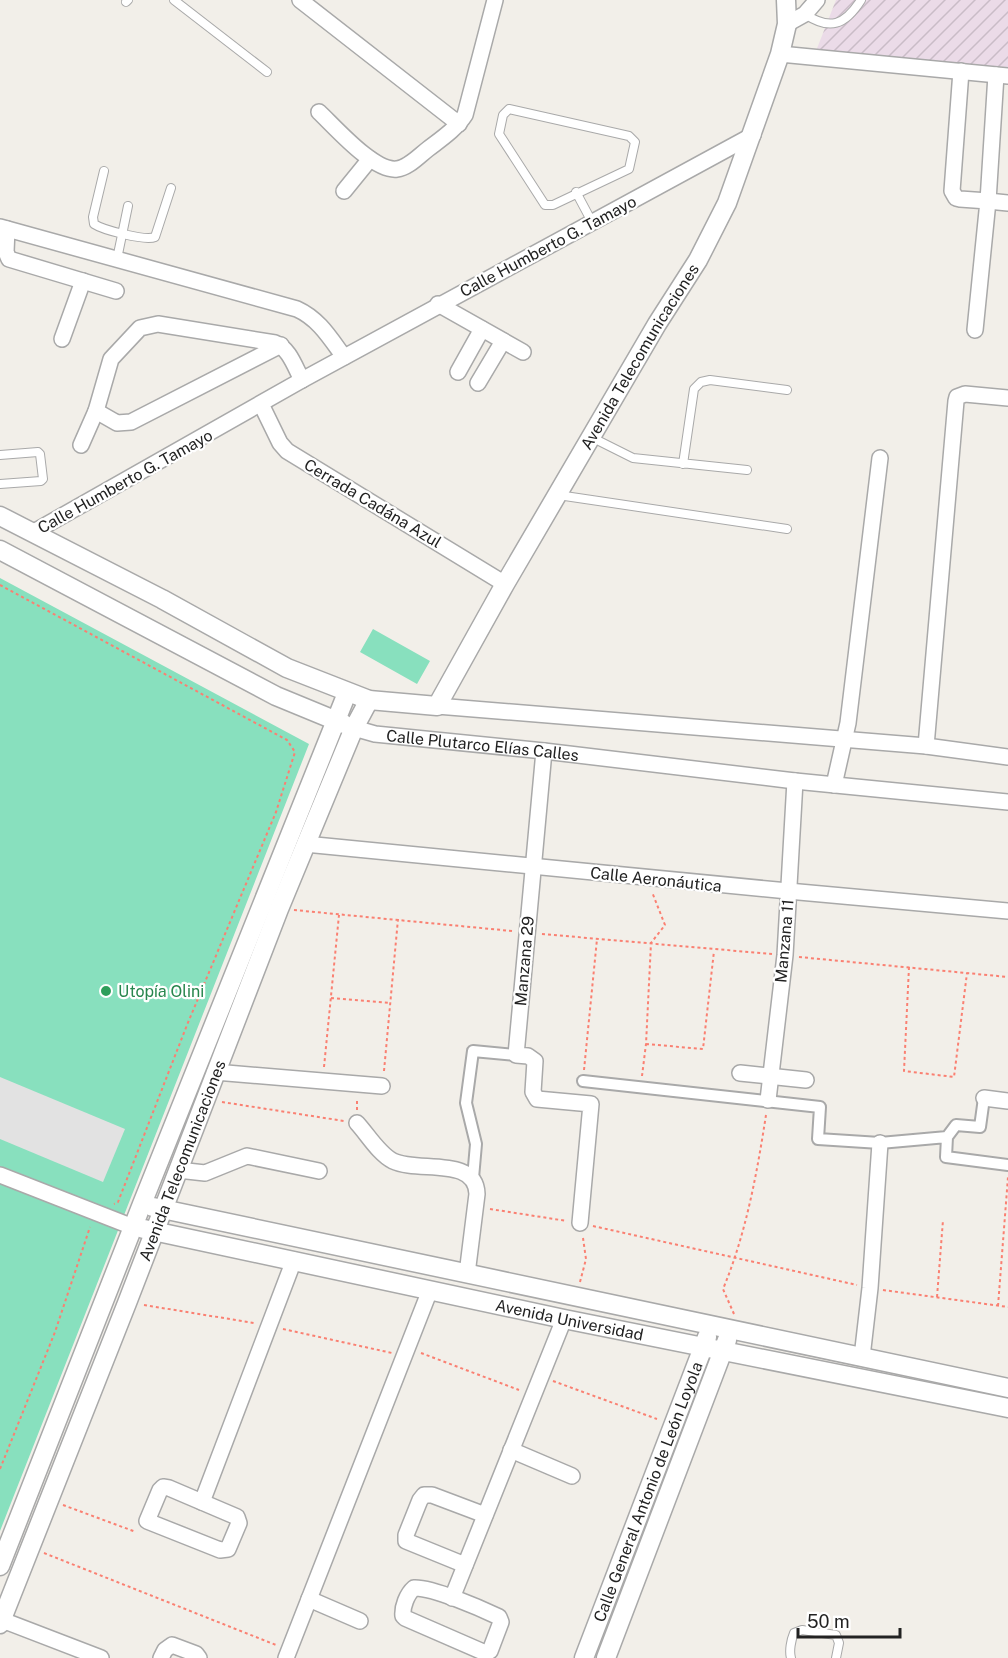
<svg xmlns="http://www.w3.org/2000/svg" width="1008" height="1658" font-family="'Public Sans',sans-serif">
<defs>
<pattern id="industrial-furrows" width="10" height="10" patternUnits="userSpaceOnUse" patternTransform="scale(1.5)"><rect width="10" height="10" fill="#ebdbe8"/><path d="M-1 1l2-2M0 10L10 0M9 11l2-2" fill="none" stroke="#c9bcc7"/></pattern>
</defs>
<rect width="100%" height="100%" fill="#f2efe9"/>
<path fill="url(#industrial-furrows)" d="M836 0H1008V73L816 51Z"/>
<path fill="#88e0be" d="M0 578 309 744 0 1531Z
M373 629 430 661 417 684 360 652Z"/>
<path fill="#e2e2e2" d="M0 1077 125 1129 103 1182 0 1139Z"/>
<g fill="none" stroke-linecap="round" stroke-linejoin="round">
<g stroke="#a9a9a9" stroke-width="10">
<path id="service" d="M174 0 267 72
M126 2 128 0
M805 14C830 31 845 25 861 0
M509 109 629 136 635 142 629 169 553 205H545L499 134 503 115Z
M104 171 93 217 94 224C103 230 145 241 155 237L171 188
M576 192 592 222
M117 259 128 206
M591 437 633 458 747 470
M0 455 38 452 40 454 43 479 41 481 0 484
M683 464 694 389 701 382 710 380 787 390
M558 495 787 529
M791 1658C789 1651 791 1640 794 1633L802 1630 836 1635 839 1643 836 1658"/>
</g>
<g stroke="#a9a9a9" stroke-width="14">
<path id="pedestrian" d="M583 1081 820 1107 818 1139 880 1143 947 1137 956 1125 980 1127 984 1098
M947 1137 946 1157 1008 1165
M473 1178 476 1144 466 1103 473 1051 516 1055"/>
</g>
<g stroke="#a9a9a9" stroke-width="18">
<g id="minor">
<path d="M300 0 459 124"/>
<path d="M787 24 805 14 817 0"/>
<path d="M780 54 1008 76"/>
<path d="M961 71 952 191 956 198 960 199 988 201 975 330"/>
<path d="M996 75 988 201 1008 203"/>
<path d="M319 112C335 127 374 172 397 169 408 168 419 156 428 149 441 139 456 129 465 115L495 0"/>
<path d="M344 191 370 159"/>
<path d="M0 227 297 309C319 319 330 338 344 357"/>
<path d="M7 229 6 252 9 259 116 291"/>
<path d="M438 304 523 352"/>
<path d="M62 339 83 281"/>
<path d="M458 372 482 329"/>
<path d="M478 383 503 341"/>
<path d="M261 404 280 443 287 451 505 584"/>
<path d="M96 411 117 423 131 422 281 345"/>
<path d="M81 445 96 411 111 359 140 328 158 324 275 343C289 348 295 367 302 380"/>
<path d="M32 533 302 380 753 135"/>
<path d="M437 706 926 746 1008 757"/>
<path id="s1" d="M354 728 375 734 544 751 795 781 1008 802"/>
<path d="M926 746 956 401 957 397 965 394 1008 398"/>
<path d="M544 751 516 1055 528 1056 535 1061 533 1092 537 1099 591 1104 580 1223"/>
<path d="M834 785 848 723 880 458"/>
<path d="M305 844 788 891 1008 911"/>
<path d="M215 1072 382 1086"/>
<path d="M740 1073 806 1080"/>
<path d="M984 1098 1008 1101"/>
<path d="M768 1100 785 955 795 781"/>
<path d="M357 1123C368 1135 379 1154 393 1161 418 1173 476 1156 477 1194L467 1274"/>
<path d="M178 1170 205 1173 247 1156 319 1171"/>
<path d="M0 1175 133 1227"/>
<path d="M862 1357 870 1288 880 1143"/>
<path d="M511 1450 572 1476"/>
<path d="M163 1487 169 1488 237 1517 239 1523 228 1549 220 1550 147 1521 160 1490Z"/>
<path d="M202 1502 294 1260"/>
<path d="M465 1565 406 1541V1535L420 1500 424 1495H432L485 1515"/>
<path d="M414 1588C432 1587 480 1608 499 1617L501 1622 490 1651 483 1652 405 1618 403 1616C402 1607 407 1594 414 1588Z"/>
<path d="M452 1598 564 1319"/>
<path d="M309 1599 360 1621"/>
<path d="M2 1620 101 1658"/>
<path d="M161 1658 165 1650 172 1645 196 1654 199 1658"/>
<path d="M286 1658 430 1290"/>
</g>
</g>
<g stroke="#a9a9a9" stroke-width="21">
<g id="tertiary">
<path id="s2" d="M0 516 162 599 287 668 369 700 437 706 505 584 657 324 698 260 727 203 780 54 787 24 786 0"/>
<path d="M0 550 276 696 344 724"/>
<path d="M153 1207 1008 1388"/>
<path id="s3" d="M144 1229 564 1319 1008 1408"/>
<path d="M0 1566 142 1204 347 693"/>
<path id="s4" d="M0 1624 127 1303 279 909 354 728 369 700"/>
<path id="s5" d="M584 1658 707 1337"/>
<path d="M606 1658 727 1340"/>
</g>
</g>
<path stroke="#fa8072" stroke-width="2" stroke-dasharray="3 3" stroke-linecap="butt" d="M0 585 287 740 295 752 276 812 187 1025 118 1202 114 1204
M294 910 512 931
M542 934 772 954
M799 957 1008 977
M909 967 904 1071 954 1077 967 973
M331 998 391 1003
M646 1044 703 1049 714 951
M324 1067 339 915
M584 1070 597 939
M384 1071 398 919
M642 1076 646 1044 651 943 665 925 652 892
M222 1102 344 1121
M357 1110V1098
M490 1209 567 1221
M593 1226 857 1285
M580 1282 586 1259 583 1238
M883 1290 1008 1307
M937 1297 943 1220
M144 1305 254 1323
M998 1306 1008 1177
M734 1314 723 1289C746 1234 757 1173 766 1115
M283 1329 392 1353
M421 1353 519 1390
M553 1381 657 1419
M0 1469 55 1332 90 1227
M63 1505 136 1532
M44 1553 276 1645"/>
<use href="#service" stroke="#fff" stroke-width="8"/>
<use href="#pedestrian" stroke="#fff" stroke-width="10"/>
<use href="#minor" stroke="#fff" stroke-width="15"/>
<use href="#tertiary" stroke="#fff" stroke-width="18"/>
</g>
<circle fill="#2e9e5b" stroke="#fff" stroke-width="2" cx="106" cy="991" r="6"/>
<g text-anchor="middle" stroke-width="4.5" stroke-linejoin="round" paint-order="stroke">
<g font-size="16" fill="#222" stroke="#fff">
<text transform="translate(548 246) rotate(-28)" y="6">Calle Humberto G. Tamayo</text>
<text dy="6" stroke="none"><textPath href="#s2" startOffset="885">Avenida Telecomunicaciones</textPath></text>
<text transform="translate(125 481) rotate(-29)" y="6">Calle Humberto G. Tamayo</text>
<text transform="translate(373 503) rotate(31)" y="6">Cerrada Cadána Azul</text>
<text dy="6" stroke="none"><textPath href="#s1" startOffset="130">Calle Plutarco Elías Calles</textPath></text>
<text transform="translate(656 879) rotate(6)" y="6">Calle Aeronáutica</text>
<text transform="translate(784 941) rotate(-85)" y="6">Manzana 11</text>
<text transform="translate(524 961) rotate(-85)" y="6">Manzana 29</text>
<text dy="6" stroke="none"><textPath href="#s4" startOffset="498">Avenida Telecomunicaciones</textPath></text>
<text dy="6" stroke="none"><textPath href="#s3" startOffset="435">Avenida Universidad</textPath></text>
<text dy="6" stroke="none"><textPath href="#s5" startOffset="178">Calle General Antonio de León Loyola</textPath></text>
</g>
<g font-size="16" fill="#27864d" stroke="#fff" text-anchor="start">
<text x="118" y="997">Utopía Olini</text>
</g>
</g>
<path d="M798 1628v9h102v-9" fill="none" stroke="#222222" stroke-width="3"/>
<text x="807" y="1628" font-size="18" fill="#222222" stroke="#ffffff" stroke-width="4.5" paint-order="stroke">50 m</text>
</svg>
